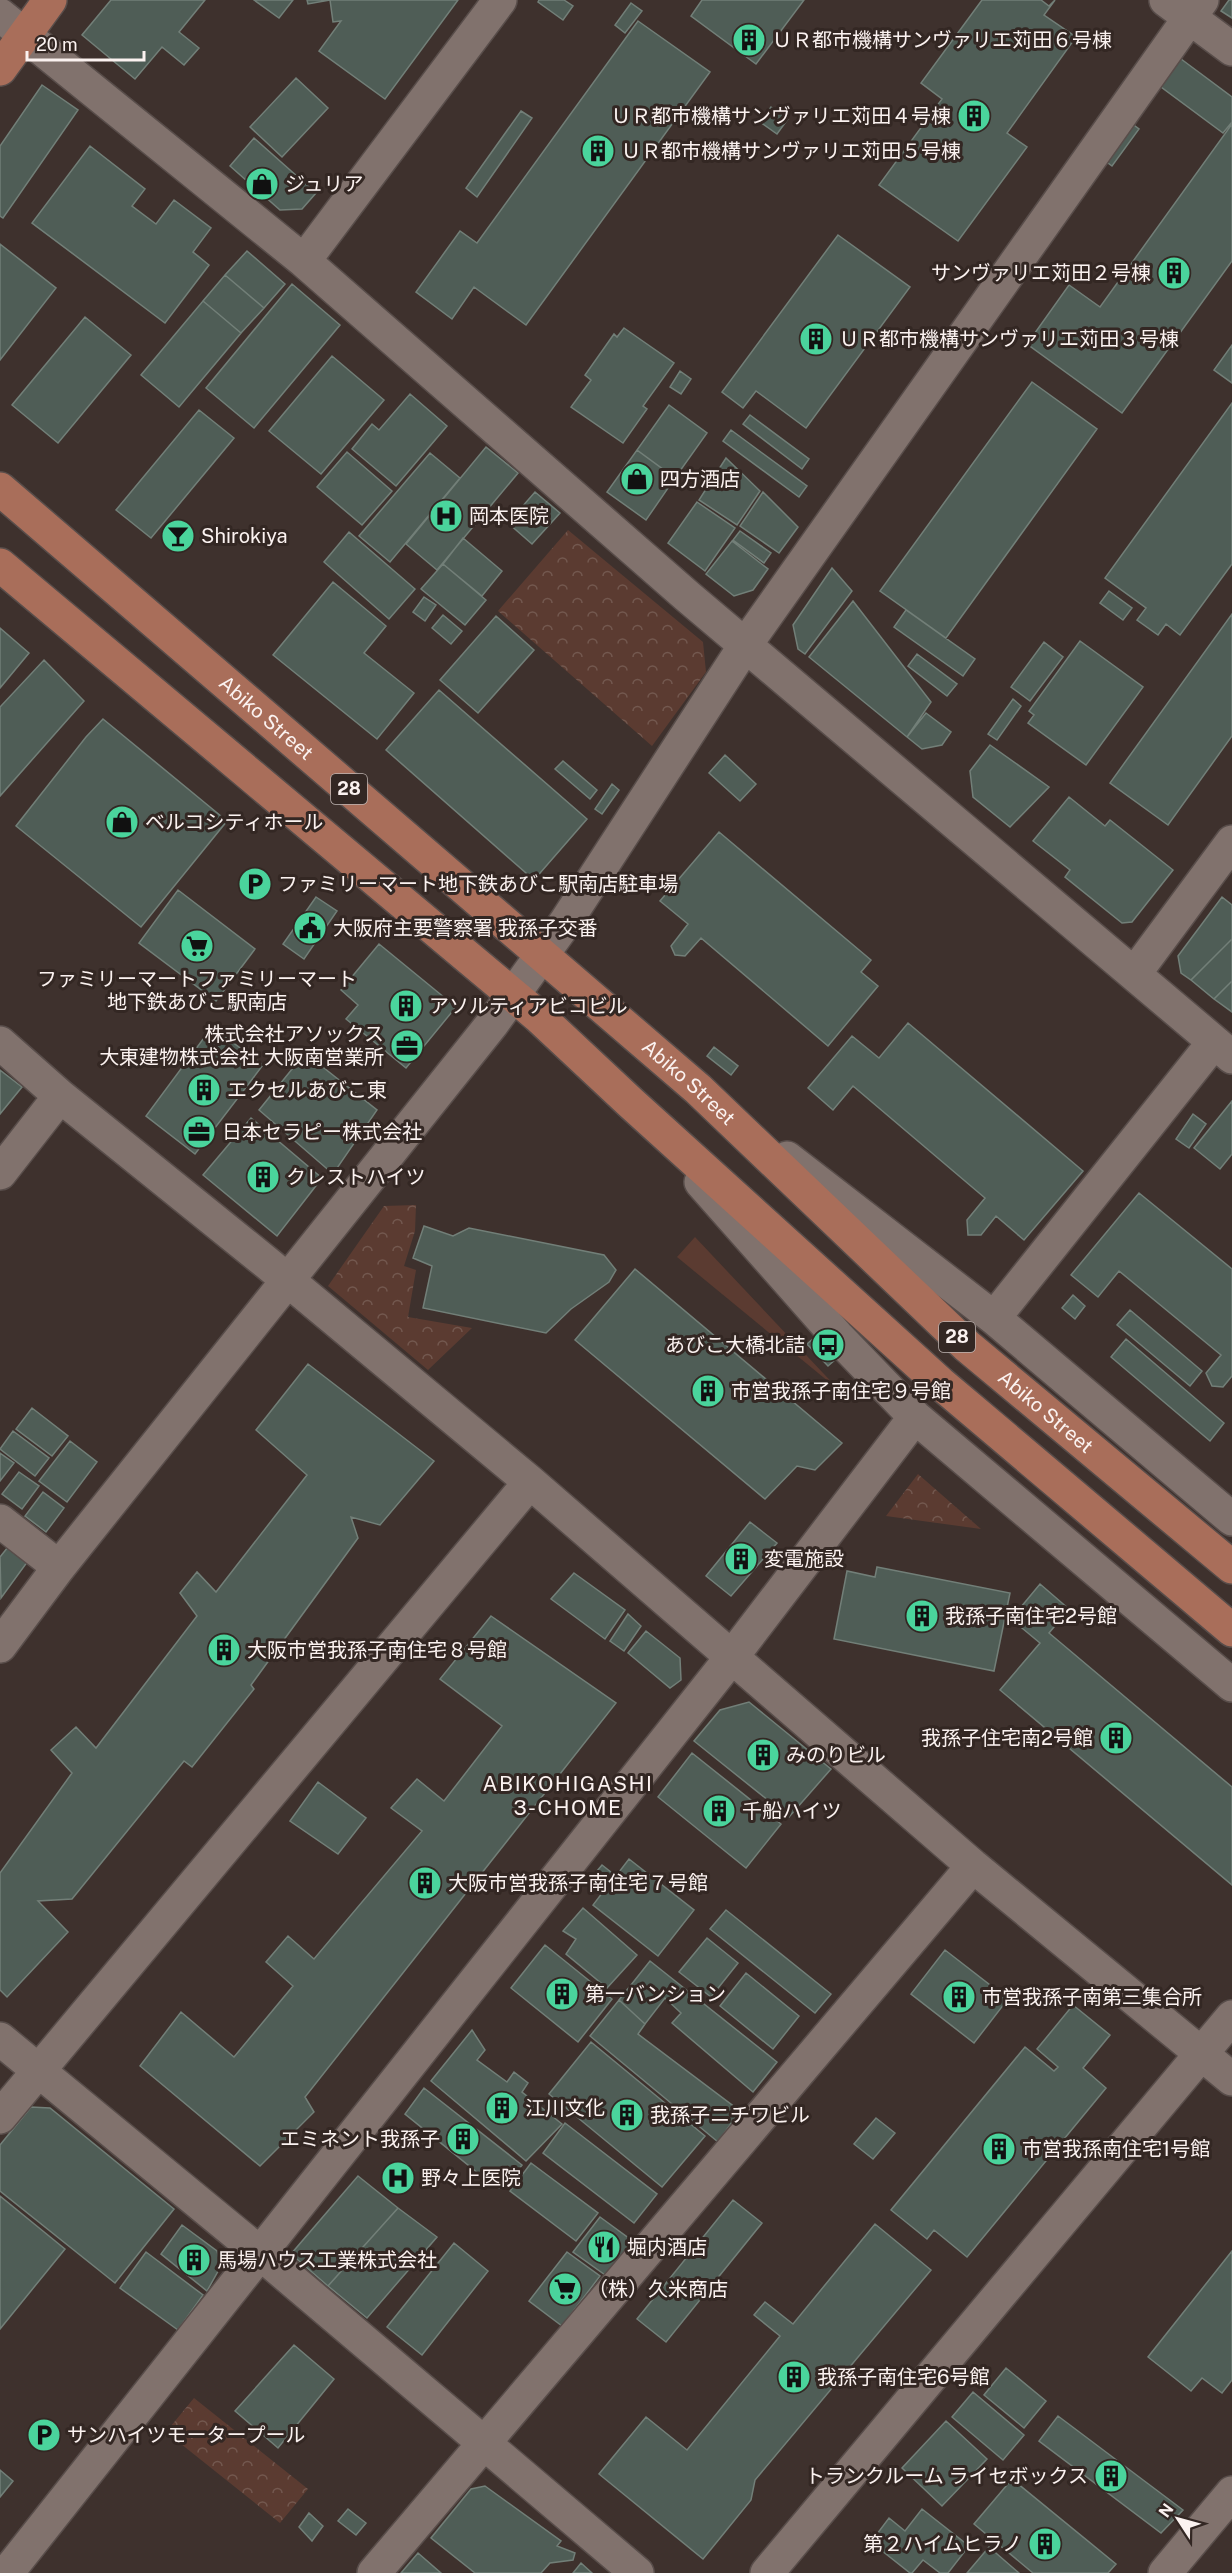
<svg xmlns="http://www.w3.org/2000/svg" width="1232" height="2573" font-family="'Public Sans','Noto Sans JP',sans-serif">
<defs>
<pattern id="park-crowns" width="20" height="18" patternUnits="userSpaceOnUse" patternTransform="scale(1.5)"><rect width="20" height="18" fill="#5b3b31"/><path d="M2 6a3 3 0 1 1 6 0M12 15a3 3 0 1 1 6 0" fill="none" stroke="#73584f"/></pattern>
</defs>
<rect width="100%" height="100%" fill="#3e312d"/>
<path fill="#5b3b31" d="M695 1237 840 1391 677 1257Z"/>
<path fill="url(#park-crowns)" d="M568 530 703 642 706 672 652 746 498 611Z
M416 1205 415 1231 404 1266 416 1270 408 1317 472 1328 428 1370 328 1286 384 1206Z
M918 1474 981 1529 886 1516Z
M194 2398 308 2489 280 2523 166 2432Z"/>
<path fill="#4f5d56" stroke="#727f78" stroke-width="1.5" d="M111 0H205L179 32 199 48 184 65 162 47 135 79 82 35Z
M254 0H293L279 18Z
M307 0H458L385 99 319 51 341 21 333 22 330 0 308 4Z
M539 0H564L573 6 563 20 538 2Z
M702 0H804L756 64 691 16Z
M982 0H1041L1049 6 1055 0 1044 15 1076 37 1007 133 1027 147 958 241 879 185 942 99 921 83Z
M1229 0H1232V18L1221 11Z
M631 3 642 11 625 33 615 25Z
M638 21 710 72 526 325 474 287 452 319 416 292 460 231 477 243Z
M1173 53 1232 97V122L1223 133 1153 81Z
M296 78 328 108 282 157 250 127Z
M42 85 78 110 3 218 0 216V146Z
M771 107 788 119 777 134 760 122Z
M521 111 532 118 477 197 466 188Z
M1127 120 1139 129 1112 166 1100 157Z
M1232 124V261L1122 413 1027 344 1069 285 1100 307Z
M254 138 316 193 302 209 280 210 230 166Z
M90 146 145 189 132 206 156 224 174 200 211 228 193 252 209 265 165 323 32 223Z
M838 235 910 287 806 428 756 391 743 408 722 392Z
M0 244 56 288 0 360Z
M247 251 285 284 264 308 225 275Z
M225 275 264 308 241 333 203 301Z
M292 284 340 325 254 428 206 388Z
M203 301 241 333 179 407 141 375Z
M85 317 131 355 58 443 12 405Z
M624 328 674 363 643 406 647 409 623 443 571 407 591 380 585 375 614 334 617 337Z
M1232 345V383L1214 370Z
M332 356 384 400 321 474 269 431Z
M680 371 691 379 681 394 670 387Z
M1032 382 1097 429 946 638 880 591Z
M410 394 447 426 396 486 352 449 372 424 379 430Z
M1232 403V564L1180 635 1166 624 1158 635 1137 620 1146 608 1105 578Z
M669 405 707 433 675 478 637 450Z
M199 410 234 438 151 538 116 510Z
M750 415 809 459 802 469 743 424Z
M731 430 807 486 799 497 723 441Z
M486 447 518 473 437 570 406 544Z
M637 450 675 478 646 520 607 492Z
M347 452 392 491 362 525 317 487Z
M430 453 460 478 390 562 359 536Z
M726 458 760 491 737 525 699 500Z
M535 492 560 513 532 544 508 523Z
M763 492 798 527 779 553 740 526Z
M697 502 735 528 705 571 668 543Z
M740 531 771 553 764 563 733 540Z
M349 532 415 589 389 619 324 562Z
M463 538 502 571 482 596 443 564Z
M732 541 768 569 753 590 734 596 706 574Z
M443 564 486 600 465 625 421 589Z
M832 568 852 591 805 654 798 649 793 625Z
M333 582 386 626 364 653 414 693 377 739 273 655Z
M1109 591 1132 608 1123 620 1100 603Z
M424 597 436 605 425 621 413 612Z
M853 601 931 702 907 737 809 657Z
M906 610 975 659 963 676 894 627Z
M1232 614V736L1168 825 1110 783Z
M443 615 462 631 451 644 432 628Z
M496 616 534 650 478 713 440 680Z
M0 628 29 653 0 688Z
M1080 641 1143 687 1086 765 1028 723 1034 715 1029 711Z
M1044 642 1063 657 1030 701 1011 687Z
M917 654 957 684 947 696 908 666Z
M44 660 84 701 0 796V707Z
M439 690 587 819 534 880 386 750Z
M1013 699 1021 706 997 740 988 734Z
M926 713 951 732 942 745 922 749 907 737Z
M103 719 227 821 141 927 16 826 86 737Z
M990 745 1049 787 1010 827 973 797 970 771Z
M725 755 756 784 740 801 709 773Z
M563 761 597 790 590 799 555 769Z
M612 784 619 790 602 814 595 809Z
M1069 797 1105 826 1110 820 1173 870 1132 922 1122 923 1065 877 1070 870 1033 841Z
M719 832 871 960 861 972 878 986 828 1046 701 938 685 956 675 955 671 946 688 924 660 901Z
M178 890 255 949 216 1001 139 943Z
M316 897 337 911 304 959 283 944Z
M1222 897 1232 905V939L1191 980 1181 973 1178 956Z
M1232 939V981L1214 999 1191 980Z
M379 944 456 1007 406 1068 346 1019 358 1005 341 990Z
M1232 981V1012L1214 999Z
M908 1023 1083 1171 1024 1240 996 1216 981 1235H968L967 1220 985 1198 853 1086 833 1110 808 1088 852 1036 879 1058Z
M212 1027 263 1065 195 1154 146 1116Z
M714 1047 738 1066 731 1075 707 1056Z
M305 1053 377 1110 333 1174 259 1110Z
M0 1070 22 1087 0 1114Z
M1232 1101V1154L1220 1169 1194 1148Z
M1193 1114 1206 1124 1189 1148 1176 1139Z
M251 1118 322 1178 277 1236 203 1175Z
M1139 1193 1232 1269V1376L1223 1387 1212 1386 1206 1373 1221 1355 1119 1271 1098 1297 1071 1275Z
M424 1226 453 1236 469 1228 604 1255 616 1270 609 1282 571 1309 546 1333 423 1308 432 1266 413 1258Z
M635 1269 842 1443 815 1470 797 1466 765 1499 575 1340Z
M1073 1295 1085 1306 1075 1319 1062 1308Z
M1130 1310 1202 1371 1190 1386 1117 1325Z
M815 1337 836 1359 828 1366 807 1344Z
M1126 1339 1224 1423 1210 1441 1111 1357Z
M308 1364 434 1461 380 1525 351 1517 358 1538 251 1685 254 1689 192 1767 184 1761 72 1899 38 1901 68 1932 7 1997 0 1990V1873L72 1773 51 1750 76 1727 96 1748 197 1616 180 1593 197 1572 216 1592 307 1475 256 1430Z
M32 1408 68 1436 52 1456 16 1429Z
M13 1431 49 1458 35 1476 0 1449Z
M70 1441 97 1462 67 1502 39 1481Z
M0 1453 14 1463 0 1481Z
M19 1472 39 1486 22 1509 2 1494Z
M43 1492 64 1508 46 1532 25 1516Z
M750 1522 777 1543 731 1596 706 1576Z
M8 1547 28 1561 1 1598 0 1557Z
M877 1567 1010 1593 994 1671 834 1639 847 1571 875 1577Z
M574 1573 625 1610 605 1639 551 1599Z
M1040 1584 1069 1609 1049 1633 1232 1787V1885L1000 1690 1040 1643 1011 1619Z
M628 1614 641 1626 624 1651 610 1641Z
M491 1616 616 1703 305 2097 314 2112 260 2166 140 2066 181 2012 234 2057 293 1986 266 1962 288 1936 314 1959 422 1831 391 1808 417 1779 444 1801 502 1726 440 1679Z
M646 1631 680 1658 681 1680 670 1688 628 1653Z
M749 1702 831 1769 789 1817 694 1741 720 1710Z
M692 1753 781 1824 746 1868 658 1797Z
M318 1782 366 1818 338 1854 290 1821Z
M629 1859 694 1910 658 1956 593 1905 606 1888 592 1877 602 1865 616 1876Z
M583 1908 637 1955 607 1988 566 1954 576 1939 563 1931Z
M726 1910 831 1994 815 2013 710 1929Z
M707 1938 738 1963 711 1997 679 1972Z
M545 1945 612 1999 578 2042 511 1988Z
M945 1950 1008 1999 974 2043 911 1994Z
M650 1961 777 2062 753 2092 672 2023 681 2013 665 1998 645 2024 619 2000Z
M746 1973 799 2016 773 2049 720 2006Z
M619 2000 645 2024 638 2034 740 2111 718 2142 590 2036Z
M1073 2005 1110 2035 1083 2068 1106 2088 967 2257 934 2230 927 2239 891 2210 1025 2047 1054 2071 1058 2067 1037 2049Z
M472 2030 485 2050 477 2060 507 2082 514 2072 528 2083 522 2092 562 2124 526 2161 431 2081Z
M591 2042 705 2136 662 2187 549 2094Z
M424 2088 522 2165 503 2189 494 2186 405 2114Z
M31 2107 50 2108 174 2209 115 2283 0 2191V2145Z
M876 2118 895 2133 873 2159 854 2144Z
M565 2123 657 2194 634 2223 543 2153Z
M531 2163 598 2213 576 2241 510 2191Z
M358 2176 398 2208 328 2286 291 2254Z
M0 2196 65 2249 0 2329Z
M733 2200 762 2223 666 2342 637 2319Z
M398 2208 437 2237 367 2318 328 2286Z
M600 2217 634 2242 608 2277 573 2252Z
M875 2224 931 2270 755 2480 751 2500 703 2559 599 2474 646 2417 687 2450 780 2336 754 2315 765 2302 793 2324Z
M182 2225 217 2251 221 2266 207 2291 161 2254Z
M454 2243 488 2271 422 2355 387 2327Z
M1232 2251V2380L1222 2393 1202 2378 1191 2391 1148 2357Z
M146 2252 203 2295 178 2330 120 2288Z
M567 2252 600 2276 562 2326 529 2301Z
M294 2345 334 2379 278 2448 235 2411Z
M1006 2368 1046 2401 1024 2428 984 2395Z
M973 2392 1024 2435 1003 2460 952 2417Z
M1058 2416 1183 2510 1161 2533 1039 2441Z
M946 2421 987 2459 942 2506 902 2468Z
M0 2470 13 2481 0 2497Z
M1012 2479 1116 2564 1108 2573H1033L974 2524Z
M485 2486 561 2541 557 2546 575 2553 573 2560 550 2563 541 2573H475L431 2538 471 2489Z
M348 2509 366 2523 356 2535 338 2521Z
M922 2509 969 2546 948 2573H940L923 2560 912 2573H910L871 2542 889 2518 905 2531Z
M309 2513 323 2526 312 2541 299 2527Z
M989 2547 1019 2573H967Z
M418 2553 441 2573H401Z
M581 2563 592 2573H573Z"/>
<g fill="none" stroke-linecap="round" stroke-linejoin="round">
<g stroke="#584d4a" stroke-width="36">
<path id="minor" d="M1166 0 1232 49
M0 15 304 261 687 596 1232 1057
M304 261 500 0
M1135 973 1232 842
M0 1043 60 1096 267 1263 530 1482 973 1866 1232 2079
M787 1158 994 1318 1232 1519
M0 1173 60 1096
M701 1182 837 1336 915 1417 1232 1685
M994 1318 1214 1042
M0 1521 59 1567
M0 1646 59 1567 492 1024 565 923 746 644 1202 0
M0 2039 260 2253 637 2573
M0 2117 530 1482
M7 2573 731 1658 915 1417
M374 2573 973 1866
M767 2573 1232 2017
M1165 2573 1232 2493"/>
</g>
<g stroke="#584d4a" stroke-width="36">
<g id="major">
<path d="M0 69 50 0"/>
<path id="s1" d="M0 489 698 1089 967 1346 1232 1567"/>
<path d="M0 565 538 1016 631 1103 940 1383 1232 1630"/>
</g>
</g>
<use href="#minor" stroke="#81726d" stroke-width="33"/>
<use href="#major" stroke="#a96e5a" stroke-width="33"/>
</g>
<defs>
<g id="building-disc" transform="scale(1.725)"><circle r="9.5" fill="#4ad49c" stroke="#332723"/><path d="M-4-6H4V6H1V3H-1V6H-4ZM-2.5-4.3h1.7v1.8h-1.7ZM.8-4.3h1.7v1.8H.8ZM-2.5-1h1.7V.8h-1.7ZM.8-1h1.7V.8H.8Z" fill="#111"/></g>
<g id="shop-disc" transform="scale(1.725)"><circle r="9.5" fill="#4ad49c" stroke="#332723"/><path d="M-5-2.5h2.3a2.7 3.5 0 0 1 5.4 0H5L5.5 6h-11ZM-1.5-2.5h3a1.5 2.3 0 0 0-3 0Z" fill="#111"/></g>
<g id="hospital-disc" transform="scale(1.725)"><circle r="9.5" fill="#4ad49c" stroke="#332723"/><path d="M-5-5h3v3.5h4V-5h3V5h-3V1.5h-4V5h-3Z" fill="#111"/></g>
<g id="bar-disc" transform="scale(1.725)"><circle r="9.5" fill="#4ad49c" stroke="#332723"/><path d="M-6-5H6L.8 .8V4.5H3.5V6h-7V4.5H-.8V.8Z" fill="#111"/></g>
<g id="parking-disc" transform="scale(1.725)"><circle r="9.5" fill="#4ad49c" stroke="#332723"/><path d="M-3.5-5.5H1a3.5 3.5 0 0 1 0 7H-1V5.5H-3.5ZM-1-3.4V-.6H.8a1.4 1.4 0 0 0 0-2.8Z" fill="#111"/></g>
<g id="civic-disc" transform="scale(1.725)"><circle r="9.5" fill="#4ad49c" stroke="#332723"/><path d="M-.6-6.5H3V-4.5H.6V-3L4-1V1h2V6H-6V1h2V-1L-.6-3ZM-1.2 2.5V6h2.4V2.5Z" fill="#111"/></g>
<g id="supermarket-disc" transform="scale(1.725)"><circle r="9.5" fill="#4ad49c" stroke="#332723"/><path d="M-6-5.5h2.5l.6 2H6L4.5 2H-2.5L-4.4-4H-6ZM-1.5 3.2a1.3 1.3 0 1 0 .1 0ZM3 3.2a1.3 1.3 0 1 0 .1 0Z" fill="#111"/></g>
<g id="office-disc" transform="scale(1.725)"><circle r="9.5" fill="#4ad49c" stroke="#332723"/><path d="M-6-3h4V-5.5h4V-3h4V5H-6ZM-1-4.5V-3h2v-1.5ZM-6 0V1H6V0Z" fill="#111"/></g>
<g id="bus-disc" transform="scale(1.725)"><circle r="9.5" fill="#4ad49c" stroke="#332723"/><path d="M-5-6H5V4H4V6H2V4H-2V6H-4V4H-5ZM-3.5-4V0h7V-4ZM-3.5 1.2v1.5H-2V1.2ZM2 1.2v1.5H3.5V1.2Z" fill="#111"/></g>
<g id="restaurant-disc" transform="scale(1.725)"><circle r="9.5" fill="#4ad49c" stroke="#332723"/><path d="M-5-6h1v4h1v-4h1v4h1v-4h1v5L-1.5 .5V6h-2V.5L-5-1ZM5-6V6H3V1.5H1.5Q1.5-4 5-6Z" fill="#111"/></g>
</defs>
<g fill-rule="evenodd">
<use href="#building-disc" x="749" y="40"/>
<use href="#building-disc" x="974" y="116"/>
<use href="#building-disc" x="598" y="151"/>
<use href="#shop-disc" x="262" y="184"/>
<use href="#building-disc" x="1174" y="273"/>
<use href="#building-disc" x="816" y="339"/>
<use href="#shop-disc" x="637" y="479"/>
<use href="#hospital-disc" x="446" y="516"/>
<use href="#bar-disc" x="178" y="536"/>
<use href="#shop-disc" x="122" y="822"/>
<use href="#parking-disc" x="255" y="884"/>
<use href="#civic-disc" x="310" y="928"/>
<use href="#supermarket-disc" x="197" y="946"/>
<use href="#building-disc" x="406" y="1006"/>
<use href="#office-disc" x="407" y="1046"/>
<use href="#building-disc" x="204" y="1090"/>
<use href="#office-disc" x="199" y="1132"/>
<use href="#building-disc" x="263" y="1177"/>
<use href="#bus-disc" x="828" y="1345"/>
<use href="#building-disc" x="708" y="1391"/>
<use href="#building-disc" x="741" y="1559"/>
<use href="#building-disc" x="922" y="1616"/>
<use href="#building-disc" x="224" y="1650"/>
<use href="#building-disc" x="1116" y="1738"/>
<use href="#building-disc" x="763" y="1755"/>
<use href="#building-disc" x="719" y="1811"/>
<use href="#building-disc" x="425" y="1883"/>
<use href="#building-disc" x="562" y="1994"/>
<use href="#building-disc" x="959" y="1997"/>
<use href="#building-disc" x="502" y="2108"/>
<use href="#building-disc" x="627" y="2115"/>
<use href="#building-disc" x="463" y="2139"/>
<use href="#building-disc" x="999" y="2149"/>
<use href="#hospital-disc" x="398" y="2178"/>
<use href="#restaurant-disc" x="604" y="2247"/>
<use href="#building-disc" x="194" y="2260"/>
<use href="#supermarket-disc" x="565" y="2289"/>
<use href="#building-disc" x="794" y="2377"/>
<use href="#parking-disc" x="44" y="2435"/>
<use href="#building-disc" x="1111" y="2476"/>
<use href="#building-disc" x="1045" y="2544"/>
</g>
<g text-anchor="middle" stroke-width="6" stroke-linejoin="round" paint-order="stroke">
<g fill="#332723" stroke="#bfb5b2" stroke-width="1.5">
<rect x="331" y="774" width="36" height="30" rx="4.5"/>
<rect x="939" y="1322" width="36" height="30" rx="4.5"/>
</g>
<g font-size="18" font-weight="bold" fill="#fbf2f0">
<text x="349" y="795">28</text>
<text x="957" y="1343">28</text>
</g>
<g font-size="20" fill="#fbf2f0" stroke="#332723" text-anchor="start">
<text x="772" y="47">ＵＲ都市機構サンヴァリエ苅田６号棟</text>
<text x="951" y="123" text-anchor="end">ＵＲ都市機構サンヴァリエ苅田４号棟</text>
<text x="621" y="158">ＵＲ都市機構サンヴァリエ苅田５号棟</text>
<text x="285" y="191">ジュリア</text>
<text x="1151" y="280" text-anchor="end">サンヴァリエ苅田２号棟</text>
<text x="839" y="346">ＵＲ都市機構サンヴァリエ苅田３号棟</text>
<text x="660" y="486">四方酒店</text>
<text x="469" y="523">岡本医院</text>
<text x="201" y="543">Shirokiya</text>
<text x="145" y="829">ベルコシティホール</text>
<text x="278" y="891">ファミリーマート地下鉄あびこ駅南店駐車場</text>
<text x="333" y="935">大阪府主要警察署 我孫子交番</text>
<text x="197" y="986" text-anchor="middle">ファミリーマートファミリーマート<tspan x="197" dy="23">地下鉄あびこ駅南店</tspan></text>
<text x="429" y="1013">アソルティアビコビル</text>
<text x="384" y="1041" text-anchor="end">株式会社アソックス<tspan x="384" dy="23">大東建物株式会社 大阪南営業所</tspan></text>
<text x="227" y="1097">エクセルあびこ東</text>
<text x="222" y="1139">日本セラピー株式会社</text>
<text x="286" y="1184">クレストハイツ</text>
<text x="805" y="1352" text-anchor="end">あびこ大橋北詰</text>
<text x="731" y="1398">市営我孫子南住宅９号館</text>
<text x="764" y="1566">変電施設</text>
<text x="945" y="1623">我孫子南住宅2号館</text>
<text x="247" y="1657">大阪市営我孫子南住宅８号館</text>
<text x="1093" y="1745" text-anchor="end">我孫子住宅南2号館</text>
<text x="786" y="1762">みのりビル</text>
<text x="742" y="1818">千船ハイツ</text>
<text x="448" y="1890">大阪市営我孫子南住宅７号館</text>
<text x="585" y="2001">第一バンション</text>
<text x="982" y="2004">市営我孫子南第三集合所</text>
<text x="525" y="2115">江川文化</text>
<text x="650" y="2122">我孫子ニチワビル</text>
<text x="440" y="2146" text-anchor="end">エミネント我孫子</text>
<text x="1022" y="2156">市営我孫南住宅1号館</text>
<text x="421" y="2185">野々上医院</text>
<text x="627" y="2254">堀内酒店</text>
<text x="217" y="2267">馬場ハウス工業株式会社</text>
<text x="588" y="2296">（株）久米商店</text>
<text x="817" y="2384">我孫子南住宅6号館</text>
<text x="67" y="2442">サンハイツモータープール</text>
<text x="1088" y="2483" text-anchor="end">トランクルーム ライセボックス</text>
<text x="1022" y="2551" text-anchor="end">第２ハイムヒラノ</text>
</g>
<g font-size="20" fill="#fbf2f0" stroke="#332723">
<text dy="7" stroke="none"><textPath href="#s1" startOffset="351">Abiko Street</textPath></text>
<text dy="7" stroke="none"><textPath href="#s1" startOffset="909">Abiko Street</textPath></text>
<text dy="7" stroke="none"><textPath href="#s1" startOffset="1395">Abiko Street</textPath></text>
</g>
<g font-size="21" letter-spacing="1.5" fill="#fbf2f0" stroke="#332723">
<text x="568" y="1791">ABIKOHIGASHI<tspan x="568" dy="24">3-CHOME</tspan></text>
</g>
</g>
<g transform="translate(1178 2519) rotate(306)" stroke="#332723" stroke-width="4.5" paint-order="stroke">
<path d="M0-4.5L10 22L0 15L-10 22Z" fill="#fbf2f0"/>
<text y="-9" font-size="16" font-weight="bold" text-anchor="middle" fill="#fbf2f0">N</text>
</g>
<path d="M27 51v9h117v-9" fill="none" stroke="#fbf2f0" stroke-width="3"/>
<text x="36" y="51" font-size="18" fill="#fbf2f0" stroke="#332723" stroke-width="4.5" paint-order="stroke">20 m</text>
</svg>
